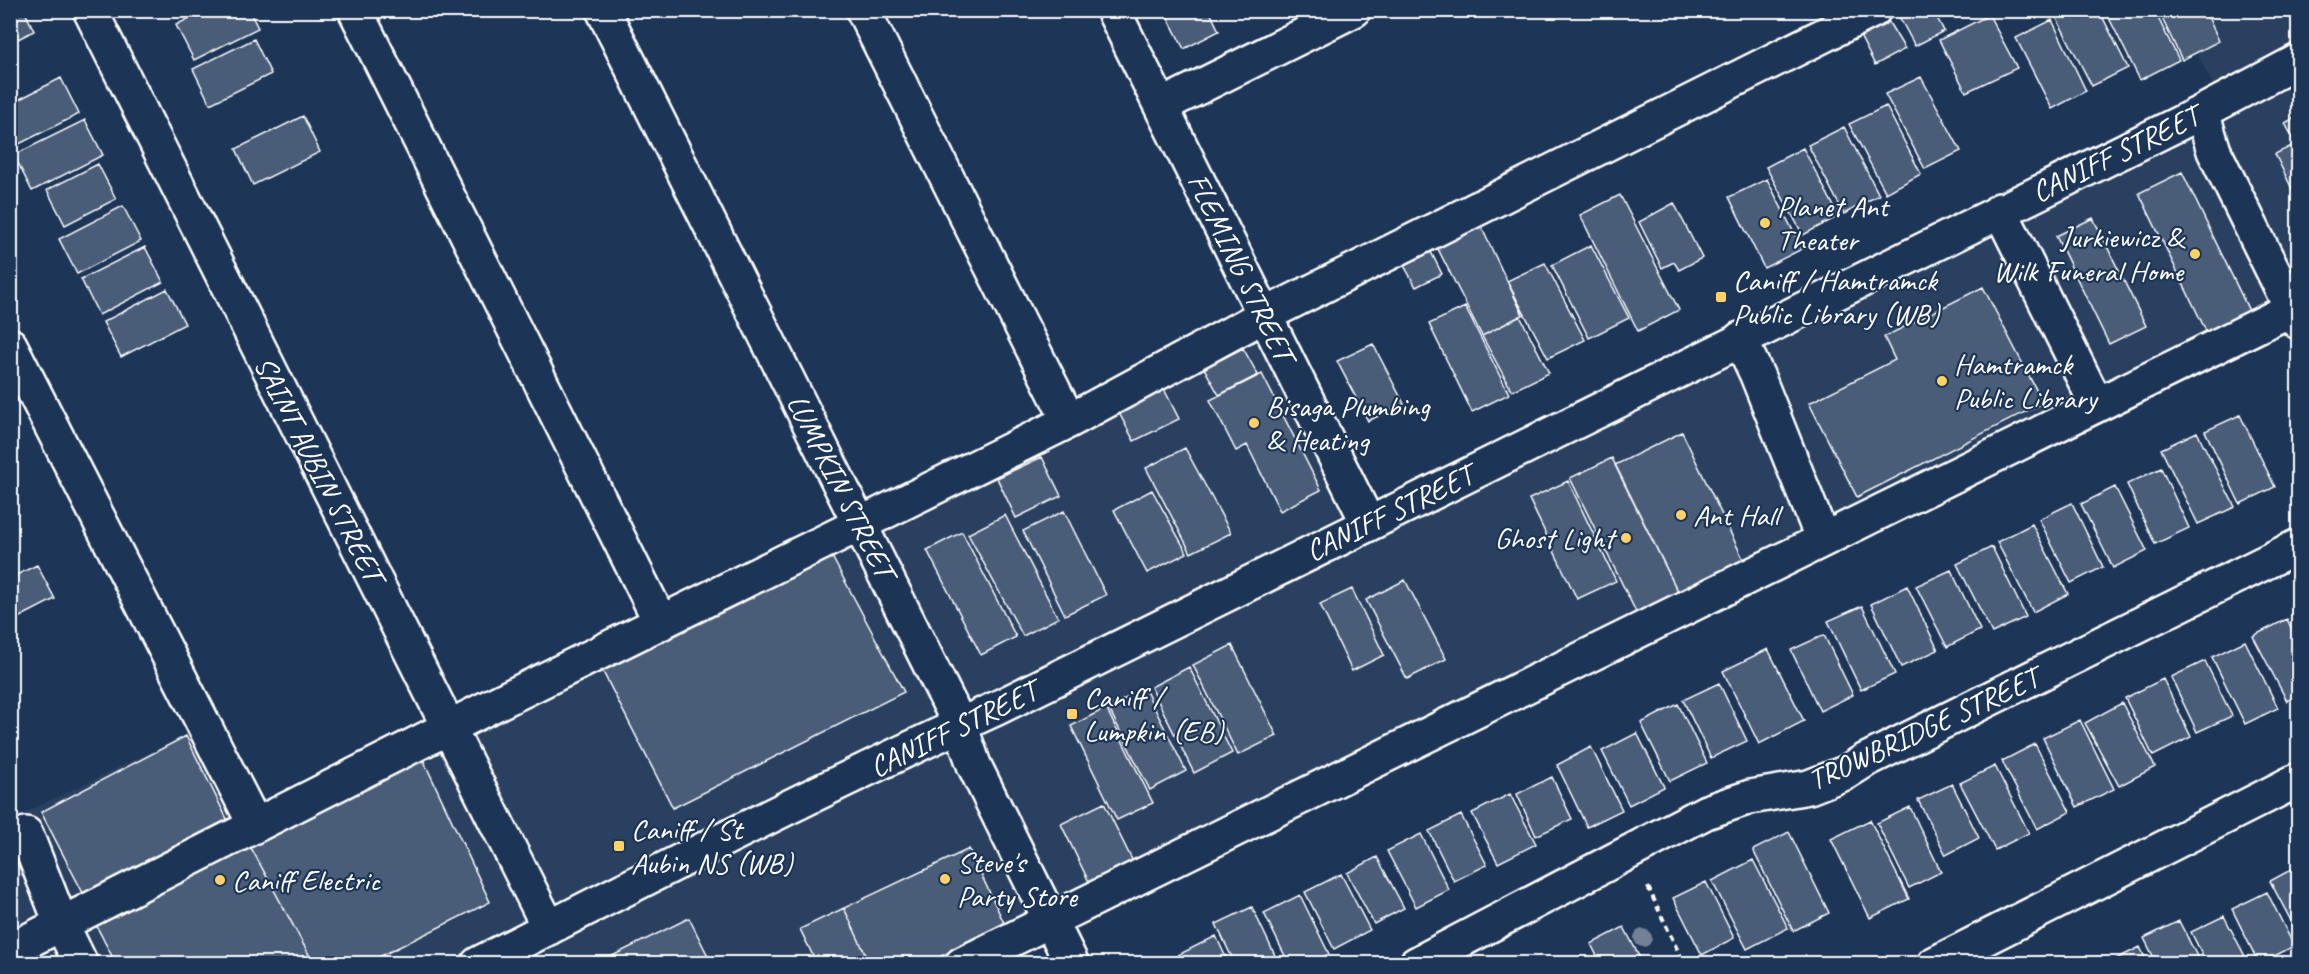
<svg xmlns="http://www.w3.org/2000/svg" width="2309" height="974" font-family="Caveat,sans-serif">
<rect width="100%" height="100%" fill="#1d3557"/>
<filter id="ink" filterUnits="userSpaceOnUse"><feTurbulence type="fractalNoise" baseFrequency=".0167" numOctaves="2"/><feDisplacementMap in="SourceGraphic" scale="12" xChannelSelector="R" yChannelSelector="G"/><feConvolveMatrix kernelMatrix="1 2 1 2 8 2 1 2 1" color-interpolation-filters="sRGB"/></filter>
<g filter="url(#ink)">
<path fill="#2a4161" d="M2175 11H2298V306L1823 540 1058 936 998 963H12L10 820 204 726 254 825 1265 315 1368 523 2221 100Z"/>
<path fill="#4a5d79" stroke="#fff" stroke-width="1.5" d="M10 10H24L34 31 10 43Z
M205 10H249L258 28 194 60 176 25Z
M1164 10H1209L1219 31 1184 49Z
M1933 10 1944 31 1915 46 1896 11Z
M2069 10H2099L2128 68 2092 86 2056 17Z
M2105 10H2154L2179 60 2140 80Z
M2158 10H2205L2219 41 2182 60Z
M1989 15 2017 68 1966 92 1939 40Z
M2052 20 2086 91 2052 109 2016 38Z
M1888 21 1905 49 1875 65 1860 36Z
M254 39 271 74 210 104 193 69Z
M1921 77 1961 151 1925 169 1885 94Z
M61 78 79 114 15 146 10 137V104Z
M1886 106 1921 174 1886 193 1849 124Z
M303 116 320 152 253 185 236 149Z
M2298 116V201L2275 154 2296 144 2285 123Z
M85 120 103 155 32 191 14 155Z
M1844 127 1879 195 1844 214 1808 145Z
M1803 148 1839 216 1803 235 1766 167Z
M98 164 116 199 65 225 47 190Z
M2182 172 2251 315 2208 335 2139 193Z
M1767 179 1802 249 1764 268 1729 197Z
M1620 195 1679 310 1638 331 1580 215Z
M1674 203 1702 258 1679 270 1674 262 1662 268 1639 222Z
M123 206 141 241 77 274 59 239Z
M2093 218 2146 326 2109 344 2056 236Z
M1479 222 1523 315 1482 336 1435 243Z
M1591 245 1629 318 1589 338 1552 265Z
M1428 246 1442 274 1416 287 1401 260Z
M145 247 163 282 99 315 81 279Z
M1545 263 1585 340 1548 358 1507 281Z
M1983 287 2043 403 1857 497 1809 403 1895 360 1884 337Z
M167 289 185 324 121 357 103 322Z
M1465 307 1509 394 1472 412 1429 324Z
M1520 316 1549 373 1512 391 1482 336Z
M1373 344 1404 404 1368 421 1337 361Z
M1243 348 1258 375 1219 395 1204 368Z
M1262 374 1321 490 1280 511 1247 445 1236 451 1210 400Z
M1164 389 1179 419 1134 441 1118 411Z
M2240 415 2275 487 2240 504 2205 431Z
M1682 432 1746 565 1681 598 1615 465Z
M2197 432 2235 507 2198 524 2161 449Z
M1185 448 1231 533 1191 553 1146 468Z
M1042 457 1061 496 1016 518 997 478Z
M1612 458 1681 598 1639 618 1570 478Z
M2161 468 2189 528 2155 544 2127 484Z
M1568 481 1616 581 1577 599 1529 499Z
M2115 487 2147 551 2113 568 2081 504Z
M1152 490 1187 553 1147 573 1114 510Z
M2072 503 2103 567 2071 583 2039 519Z
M1064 511 1106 595 1065 615 1023 531Z
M1005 515 1058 618 1023 636 968 534Z
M2032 524 2068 594 2033 612 1997 542Z
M962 532 1016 637 981 655 927 550Z
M1992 547 2026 617 1992 633 1957 564Z
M830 553 904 692 673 808 600 666Z
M37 565 55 599 10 622V578Z
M1951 570 1980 630 1947 647 1916 586Z
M1405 580 1446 659 1407 679 1366 600Z
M1907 586 1938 650 1901 667 1871 604Z
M1352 589 1384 655 1352 671 1320 604Z
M1862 606 1895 674 1861 690 1828 621Z
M2287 619 2298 643V695L2287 701 2253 636Z
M1824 635 1853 695 1820 711 1791 650Z
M2245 641 2278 708 2245 724 2212 657Z
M1232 645 1277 736 1238 755 1193 665Z
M1768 649 1804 721 1759 744 1723 671Z
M2205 661 2232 716 2197 732 2171 677Z
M1189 667 1232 753 1194 773 1151 687Z
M2163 679 2191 737 2153 756 2125 698Z
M1719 683 1747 741 1711 758 1683 700Z
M1145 689 1186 771 1150 790 1108 707Z
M2122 703 2155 767 2119 786 2085 723Z
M1678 704 1707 763 1670 781 1641 723Z
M1106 708 1153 803 1117 820 1071 726Z
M2080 720 2114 789 2077 807 2043 738Z
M1637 733 1664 787 1629 805 1602 751Z
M186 736 228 821 83 893 41 812Z
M2035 744 2070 812 2037 829 2002 761Z
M1591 747 1622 810 1587 827 1557 765Z
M421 755 490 902 365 964H314L248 842Z
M1995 766 2029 833 1995 850 1960 783Z
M1552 777 1572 819 1536 836 1517 794Z
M1952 784 1979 838 1946 855 1918 800Z
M1510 794 1536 844 1498 863 1472 813Z
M1104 803 1133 862 1090 884 1061 824Z
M1910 807 1941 872 1909 888 1877 823Z
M1461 815 1487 865 1454 881 1429 831Z
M1870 820 1909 899 1870 918 1831 839Z
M1789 832 1829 913 1793 931 1753 850Z
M1421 834 1449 890 1416 907 1387 851Z
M248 842 314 964H116L93 919Z
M969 849 1005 925 925 964H870L844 908Z
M1377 857 1404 908 1374 924 1347 873Z
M1753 860 1788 928 1747 949 1712 881Z
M2298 866V934L2270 881Z
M1341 874 1370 930 1334 949 1305 892Z
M1706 882 1734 938 1702 955 1673 898Z
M2267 892 2294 946 2259 964 2232 909Z
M1300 895 1329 954 1309 964H1289L1264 913Z
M1252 907 1279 964H1235L1216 924Z
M844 908 870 964H817L800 929Z
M2224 916 2249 964H2207L2191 932Z
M689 918 712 964H611L608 958Z
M2179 921 2201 964H2157L2144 938Z
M1624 927 1643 964H1601L1591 944Z
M1216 936 1229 964H1182L1178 955Z
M2140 947 2148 964H2106Z"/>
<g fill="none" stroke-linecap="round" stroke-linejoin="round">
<g stroke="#fff" stroke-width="38">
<path id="minor" d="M90 10 549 928
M355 10 661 623
M603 10 940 685 960 725 974 765 1072 964
M863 10 1069 421
M1113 10 1368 523
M1161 106 1354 10
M2202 112 2214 151 2298 322
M2000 210 2097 405
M1740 339 1757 375 1823 540
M10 345 255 825
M10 843 26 834 61 923 81 964
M10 950 487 708 1069 421 1265 315 1874 10
M478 964C650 876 822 788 997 708L2202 112 2298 61
M962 964 2298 306
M1416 964 1706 812 1750 797 1809 787 1845 773 1864 761 2298 546
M1934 964 2298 780"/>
</g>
<path stroke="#fff" stroke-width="4" stroke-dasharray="6 4.5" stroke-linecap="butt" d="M1648 887 1684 964"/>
<use href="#minor" stroke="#1d3557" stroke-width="33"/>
</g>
<circle fill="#738196" cx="1643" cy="938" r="9"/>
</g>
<g fill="#ffd166" stroke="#1d3557" stroke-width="2">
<circle cx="1765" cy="223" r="6"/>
<circle cx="2195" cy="254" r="6"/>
<rect x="1715" y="291" width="12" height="12" rx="3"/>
<circle cx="1942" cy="381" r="6"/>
<circle cx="1254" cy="423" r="6"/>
<circle cx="1681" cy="515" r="6"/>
<circle cx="1626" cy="538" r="6"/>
<rect x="1066" y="708" width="12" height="12" rx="3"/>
<rect x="613" y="840" width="12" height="12" rx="3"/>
<circle cx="945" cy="879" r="6"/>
<circle cx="220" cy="880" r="6"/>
</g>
<g text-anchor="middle" stroke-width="4.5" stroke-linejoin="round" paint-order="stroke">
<g font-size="30" fill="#fff" stroke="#1d3557">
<text transform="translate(2115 154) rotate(-26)" y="10">CANIFF STREET</text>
<text transform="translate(1241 267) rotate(64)" y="10">FLEMING STREET</text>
<text transform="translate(319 469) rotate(63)" y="10">SAINT AUBIN STREET</text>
<text transform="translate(841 486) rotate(63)" y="10">LUMPKIN STREET</text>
<text transform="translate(1389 513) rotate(-26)" y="10">CANIFF STREET</text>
<text transform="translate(953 729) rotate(-26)" y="10">CANIFF STREET</text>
<text transform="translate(1923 729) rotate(-25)" y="10">TROWBRIDGE STREET</text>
</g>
<g font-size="30" fill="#fff" stroke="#1d3557" text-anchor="start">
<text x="1777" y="216">Planet Ant<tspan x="1777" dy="34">Theater</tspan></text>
<text x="2183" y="247" text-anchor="end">Jurkiewicz &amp;<tspan x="2183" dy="34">Wilk Funeral Home</tspan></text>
<text x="1733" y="290">Caniff / Hamtramck<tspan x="1733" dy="34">Public Library (WB)</tspan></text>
<text x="1954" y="374">Hamtramck<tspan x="1954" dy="34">Public Library</tspan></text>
<text x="1266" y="416">Bisaga Plumbing<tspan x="1266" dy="34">&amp; Heating</tspan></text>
<text x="1693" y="525">Ant Hall</text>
<text x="1614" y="548" text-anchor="end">Ghost Light</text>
<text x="1084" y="707">Caniff /<tspan x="1084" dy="34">Lumpkin (EB)</tspan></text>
<text x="631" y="839">Caniff / St<tspan x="631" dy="34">Aubin NS (WB)</tspan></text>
<text x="957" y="872">Steve's<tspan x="957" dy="34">Party Store</tspan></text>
<text x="232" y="890">Caniff Electric</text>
</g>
</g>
<rect width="2309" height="974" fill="none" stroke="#1d3557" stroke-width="36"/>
<rect x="18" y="18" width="2273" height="938" fill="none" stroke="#fff" stroke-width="2" filter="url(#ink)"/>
</svg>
